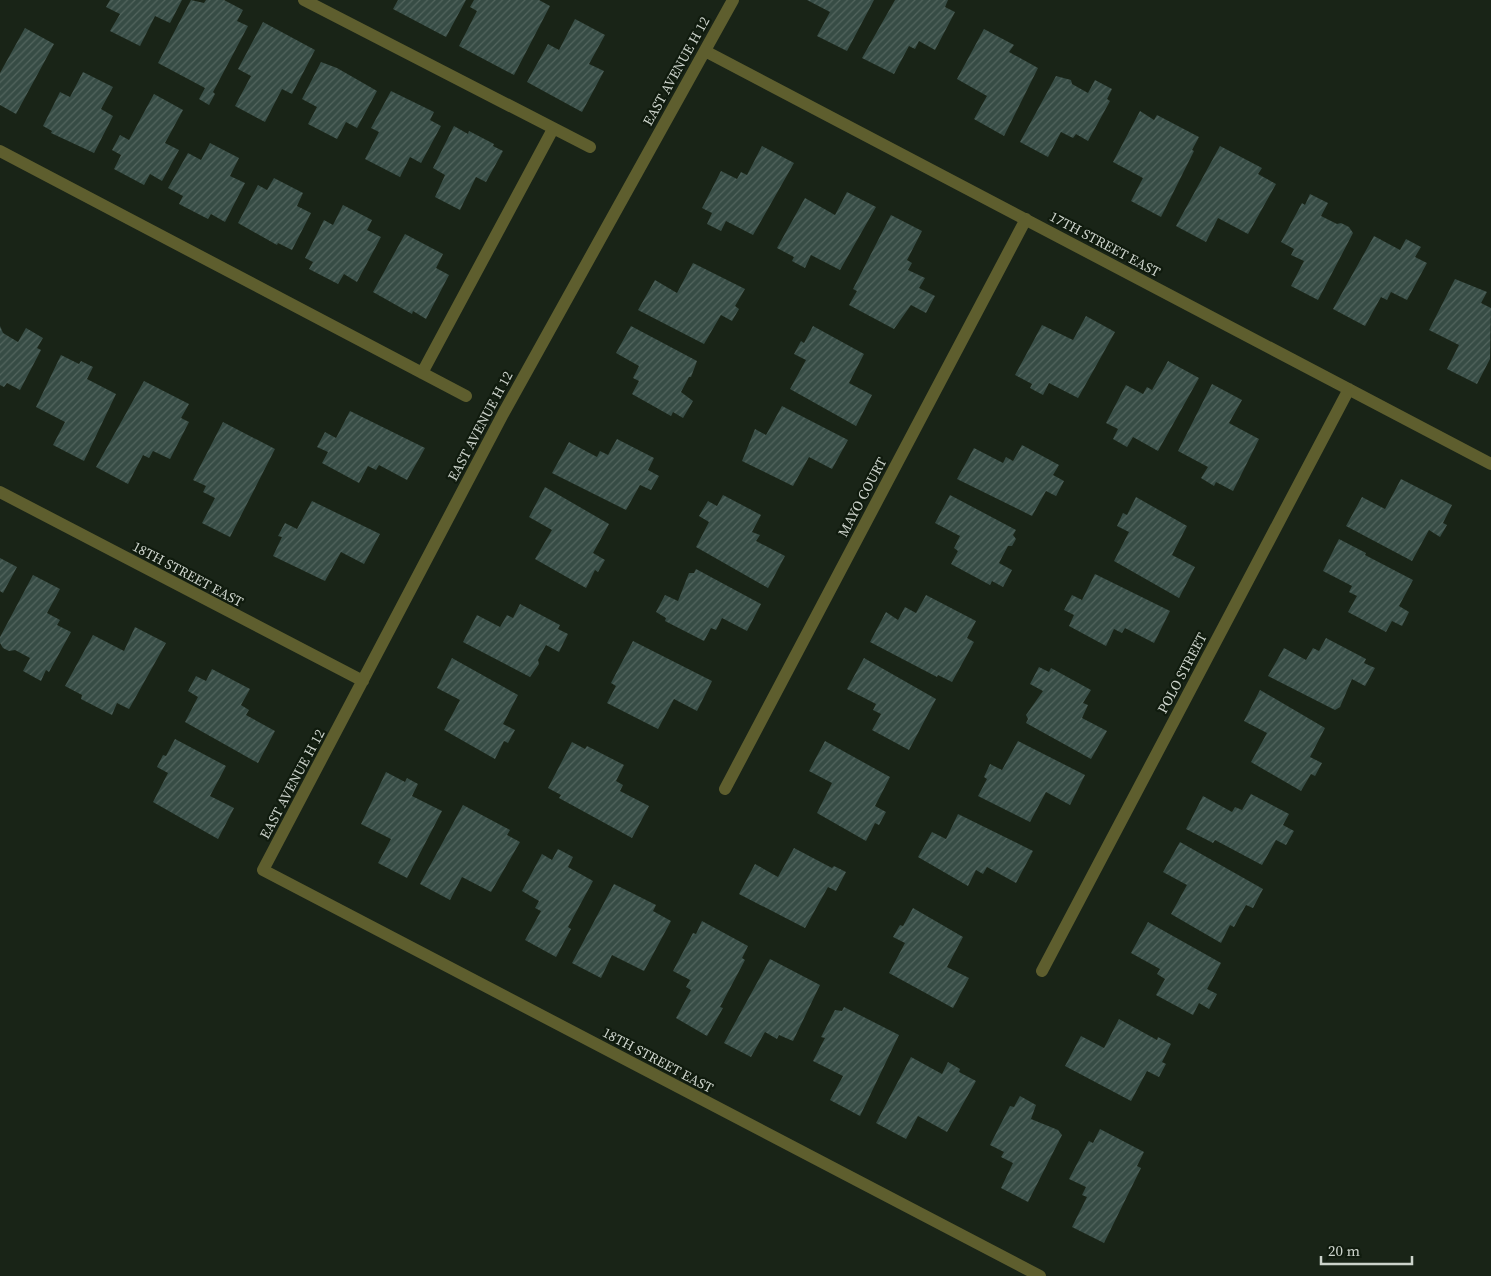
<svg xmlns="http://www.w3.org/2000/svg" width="1491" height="1276" font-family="'Source Serif 4',serif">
<defs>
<pattern id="building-hatch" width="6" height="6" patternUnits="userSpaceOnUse" patternTransform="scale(1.25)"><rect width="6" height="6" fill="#374c45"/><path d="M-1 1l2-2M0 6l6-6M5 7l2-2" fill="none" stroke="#53655e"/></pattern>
</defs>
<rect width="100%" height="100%" fill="#192417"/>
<path fill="url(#building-hatch)" d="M110 0H182L170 23 155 16 140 46 110 31 120 14 106 7Z
M191 0 204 3 206 0H224L243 10 237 21 248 26 213 92 215 94 209 105 199 99 205 88 158 63Z
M398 0H466L446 37 393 9Z
M474 0H539L550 6 514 75 459 46 477 11 470 7Z
M807 0H874L847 51 817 36 830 12Z
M895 0H948L945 7 955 12 935 50 919 41 915 49 909 46 894 74 862 58Z
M575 19 605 35 589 64 604 71 582 112 527 82 548 44 559 50Z
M263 22 315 50 292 94 282 89 265 122 235 106 251 76 238 69Z
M25 28 54 44 16 114 0 105V73Z
M984 29 1014 45 1009 52 1038 68 1004 136 974 119 987 96 957 79Z
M321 62 337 68 377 91 357 128 346 122 337 139 308 124 317 107 302 99Z
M83 72 113 87 101 109 113 116 94 153 51 133 52 131 43 126 60 92 70 97Z
M1056 76 1071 80 1072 84 1088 93 1095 80 1112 89 1107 99 1110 101 1088 141 1076 134 1073 138 1061 132 1048 157 1020 142Z
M391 91 434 112 430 120 441 126 421 163 410 157 400 177 365 159 379 132 371 128Z
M154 94 183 110 165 143 179 150 162 181 150 174 144 185 114 169 121 155 112 150 120 135 129 140Z
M1140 111 1154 120 1157 115 1199 137 1192 150 1194 151 1161 217 1131 201 1143 178 1113 162Z
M454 126 468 134 469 131 494 144 493 146 503 151 486 182 476 177 460 210 435 197 445 175 433 168Z
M210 143 239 158 230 176 245 183 225 222 211 214 208 219 179 204 183 196 168 188 188 153 201 160Z
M762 146 794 163 753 235 726 221 721 231 707 224 712 213 702 208 721 171 737 179 741 172 747 175Z
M1220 146 1262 168 1258 174 1276 184 1248 234 1218 218 1206 242 1176 226Z
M274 178 303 193 297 206 311 213 292 250 278 243 277 245 238 223 258 185 267 190Z
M847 192 876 207 840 270 811 255 805 268 792 261 794 257 777 248 805 198 835 215Z
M1310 194 1328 203 1321 216 1337 224 1341 223 1349 227 1353 233 1318 300 1291 286 1304 261 1291 255 1294 249 1281 242 1302 203 1305 205Z
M343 205 372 220 367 230 381 237 357 282 344 274 338 284 309 269 313 262 305 258 324 220 333 225Z
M891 215 922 231 907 260 912 263 908 270 925 278 919 288 935 296 926 313 911 305 894 329 849 305 857 291 853 289Z
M405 234 443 254 436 268 449 275 426 319 413 311 412 314 373 292Z
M1374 236 1400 250 1406 239 1421 247 1415 257 1427 263 1407 300 1391 292 1387 300 1381 297 1365 326 1333 309Z
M693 263 745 289 735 306 739 309 732 321 721 315 704 344 638 310 655 280 677 293Z
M1455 279 1487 292 1481 303 1491 308 1490 359 1477 384 1447 369 1459 345 1429 330Z
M1086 316 1115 332 1078 398 1049 383 1043 395 1030 388 1032 384 1015 375 1042 325 1073 340Z
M0 326 3 333 18 342 26 328 43 338 37 348 41 350 20 390 7 383 4 387 0 385Z
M631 326 697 361 691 377H689L681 392 693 401 683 418 673 412 671 416 632 394 639 381 633 378 639 366 616 353Z
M813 326 864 354 849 383 872 395 856 426 790 389 806 360 794 354 801 341 804 343Z
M61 355 79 364 81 361 93 367 87 379 116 394 84 461 53 445 65 422 36 407Z
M1168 361 1199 378 1158 451 1133 437 1127 447 1113 439 1118 429 1106 423 1126 385 1143 394 1147 387 1152 390Z
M144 381 189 404 181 418 189 422 170 459 153 451 149 458 143 455 128 484 96 467Z
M1212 384 1242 400 1229 423 1259 439 1233 491 1216 482 1214 486 1201 478 1208 467 1178 451Z
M782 406 848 440 832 469 809 457 793 486 742 461 755 429 766 435Z
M350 411 425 448 407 480 379 465 376 470 368 466 359 483 322 463 328 452 317 447 325 432 336 438Z
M223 422 275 449 230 537 202 523 215 498 203 492 206 486 193 480Z
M617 439 654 458 648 470 659 476 651 490 640 485 626 510 552 473 569 442 597 457 600 451 608 455Z
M1022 445 1059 465 1053 475 1064 481 1056 496 1046 491 1032 516 957 479 974 448 1003 463 1006 457 1013 461Z
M1401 479 1452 505 1443 523 1447 525 1440 537 1429 530 1412 561 1346 526 1362 497 1385 509Z
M545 487 609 524 593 553 605 560 598 572 595 570 586 588 535 559 552 530 529 517Z
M723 495 761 515 752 532 760 535 756 541 785 556 768 588 696 547 709 522 699 516 708 501 717 506Z
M950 495 1016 530 1013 535 1016 539 1012 546H1008L999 563 1012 570 1003 587 992 581 990 585 951 564 958 551 954 548 960 536 935 523Z
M1136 497 1187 526 1172 555 1195 567 1179 598 1114 561 1129 532 1117 526 1123 513 1127 515Z
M312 501 380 534 364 564 341 552 325 581 273 556 282 537 278 536 285 523 297 529Z
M1339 539 1366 553 1365 555 1413 580 1399 606 1409 612 1402 626 1392 621 1386 632 1348 612 1357 596 1349 592 1352 586 1323 571Z
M0 558 17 567 3 593 0 591Z
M696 569 761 604 747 631 722 618 716 630 711 628 704 641 665 621 666 618 656 612 665 595 678 601 689 573H694Z
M1095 574 1170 611 1154 643 1125 628 1122 633 1114 629 1106 646 1069 626 1074 615 1064 610 1072 595 1082 600Z
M33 575 60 589 47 613 60 620 57 625 71 632 49 672 46 670 41 681 23 671 30 658 15 650 9 651 3 648 0 643V637Z
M926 595 976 621 967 638 974 642 952 682 938 675 937 677 870 642 886 612 898 620 905 607 916 613Z
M520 604 560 625 558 629 568 634 559 652 546 645 538 660 539 664 530 677 463 642 477 615 500 627 507 615 513 618Z
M135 627 166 643 129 709 117 703 112 715 81 699 82 695 65 686 93 635 124 651Z
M1326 638 1366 659 1364 663 1375 668 1365 686 1352 679 1340 707 1335 710 1268 676 1284 648 1306 660 1313 648 1319 651Z
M633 641 712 681 697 711 674 699 658 729 607 703 616 686 611 683Z
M452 658 518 695 503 724 515 730 508 743 504 741 495 759 444 730 460 700 437 688Z
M864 658 936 699 909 750 872 730 881 714 873 710 876 704 847 689Z
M1039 667 1049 672 1051 668 1091 690 1083 703 1088 705 1082 718 1107 731 1091 759 1026 723 1028 719 1026 715 1043 691 1030 684Z
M212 669 250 689 241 705 249 710 246 715 275 731 258 763 185 722 198 697 188 691 196 676 206 681Z
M1260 690 1325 728 1310 757 1322 763 1315 776 1311 774 1301 791 1251 762 1267 733 1244 721Z
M175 739 226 766 210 796 234 808 218 839 153 802 168 773 157 767 163 755 166 756Z
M825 741 890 777 875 806 886 812 879 825 875 823 866 841 817 813 832 783 809 771Z
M1018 741 1085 775 1070 805 1046 792 1030 822 978 796 987 779 984 777 990 764 1002 770Z
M572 742 585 749 587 746 624 765 616 781 623 785 620 791 649 806 632 838 559 798 561 795 548 788Z
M386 772 405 782 407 778 418 784 412 796 442 811 407 878 378 863 391 839 361 824Z
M1251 794 1289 814 1283 825 1294 831 1286 845 1276 840 1262 865 1215 840 1213 843 1186 829 1203 796 1232 812 1235 807 1242 810Z
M463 805 510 830 507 835 520 842 491 892 462 877 450 900 420 884Z
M958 814 1033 851 1016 883 987 867 983 874 976 870 968 886 918 857 932 832 946 839Z
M1180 842 1263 889 1253 908 1246 905 1234 927 1230 925 1221 943 1171 914 1187 885 1163 872Z
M794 848 832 868 834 866 846 872 836 891 828 887 805 928 739 894 755 864 778 877Z
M558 849 573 857 568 867 593 881 568 927 571 929 556 957 525 940 541 911 535 908 539 901 522 891 542 854 552 860Z
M614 884 656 905 653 911 671 921 644 971 612 955 601 978 572 963Z
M913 908 963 937 947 967 969 978 953 1008 889 973 905 943 893 937 900 925 903 926Z
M702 921 748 946 742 958 745 960 720 1007 723 1008 707 1036 676 1018 691 990 686 987 690 980 673 971 693 933 696 934Z
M1148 922 1221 963 1207 989 1217 994 1209 1009 1199 1003 1193 1015 1156 995 1165 979 1157 974 1160 969 1131 953Z
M770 959 820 985 793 1041 779 1035 777 1039 765 1032 751 1057 724 1043Z
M844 1007 899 1035 860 1116 830 1100 843 1076 813 1061 825 1038 821 1037 835 1010 842 1011Z
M1119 1019 1157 1040 1158 1037 1171 1044 1162 1062 1166 1064 1159 1077 1147 1071 1131 1101 1065 1066 1081 1036 1104 1048Z
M911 1057 942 1074 948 1062 960 1069 959 1072 976 1081 947 1132 918 1116 906 1139 876 1123Z
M1020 1096 1036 1105 1031 1119 1058 1130 1062 1135 1028 1202 1001 1188 1013 1163 1001 1157 1004 1152 990 1145 1010 1106 1014 1107Z
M1100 1129 1144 1152 1137 1166 1141 1168 1104 1243 1072 1227 1087 1197 1082 1195 1086 1187 1069 1179 1089 1141 1093 1143Z"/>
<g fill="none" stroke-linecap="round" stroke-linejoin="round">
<path stroke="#5e5e2e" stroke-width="12" d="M304 0 590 147
M733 0 503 414 263 870 1040 1276
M705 51 1491 464
M0 151 466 396
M422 373 553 129
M0 492 363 681
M725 789 1026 219
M1042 971 1349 389"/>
</g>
<g text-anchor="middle" stroke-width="4.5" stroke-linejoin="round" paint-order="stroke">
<g font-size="14" fill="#ccd3cb" stroke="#101b0e">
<text transform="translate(676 71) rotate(-61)" y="5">EAST AVENUE H 12</text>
<text transform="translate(1105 244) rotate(28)" y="5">17TH STREET EAST</text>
<text transform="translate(480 426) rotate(-62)" y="5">EAST AVENUE H 12</text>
<text transform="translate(862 497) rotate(-62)" y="5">MAYO COURT</text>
<text transform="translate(188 574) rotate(28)" y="5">18TH STREET EAST</text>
<text transform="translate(1182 673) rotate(-62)" y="5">POLO STREET</text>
<text transform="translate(292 784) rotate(-62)" y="5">EAST AVENUE H 12</text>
<text transform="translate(658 1060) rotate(28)" y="5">18TH STREET EAST</text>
</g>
</g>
<path d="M1321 1256v8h91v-8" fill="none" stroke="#ccd3cb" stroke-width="2.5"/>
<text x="1328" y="1256" font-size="15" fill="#ccd3cb" stroke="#101b0e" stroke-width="4" paint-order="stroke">20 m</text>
</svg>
